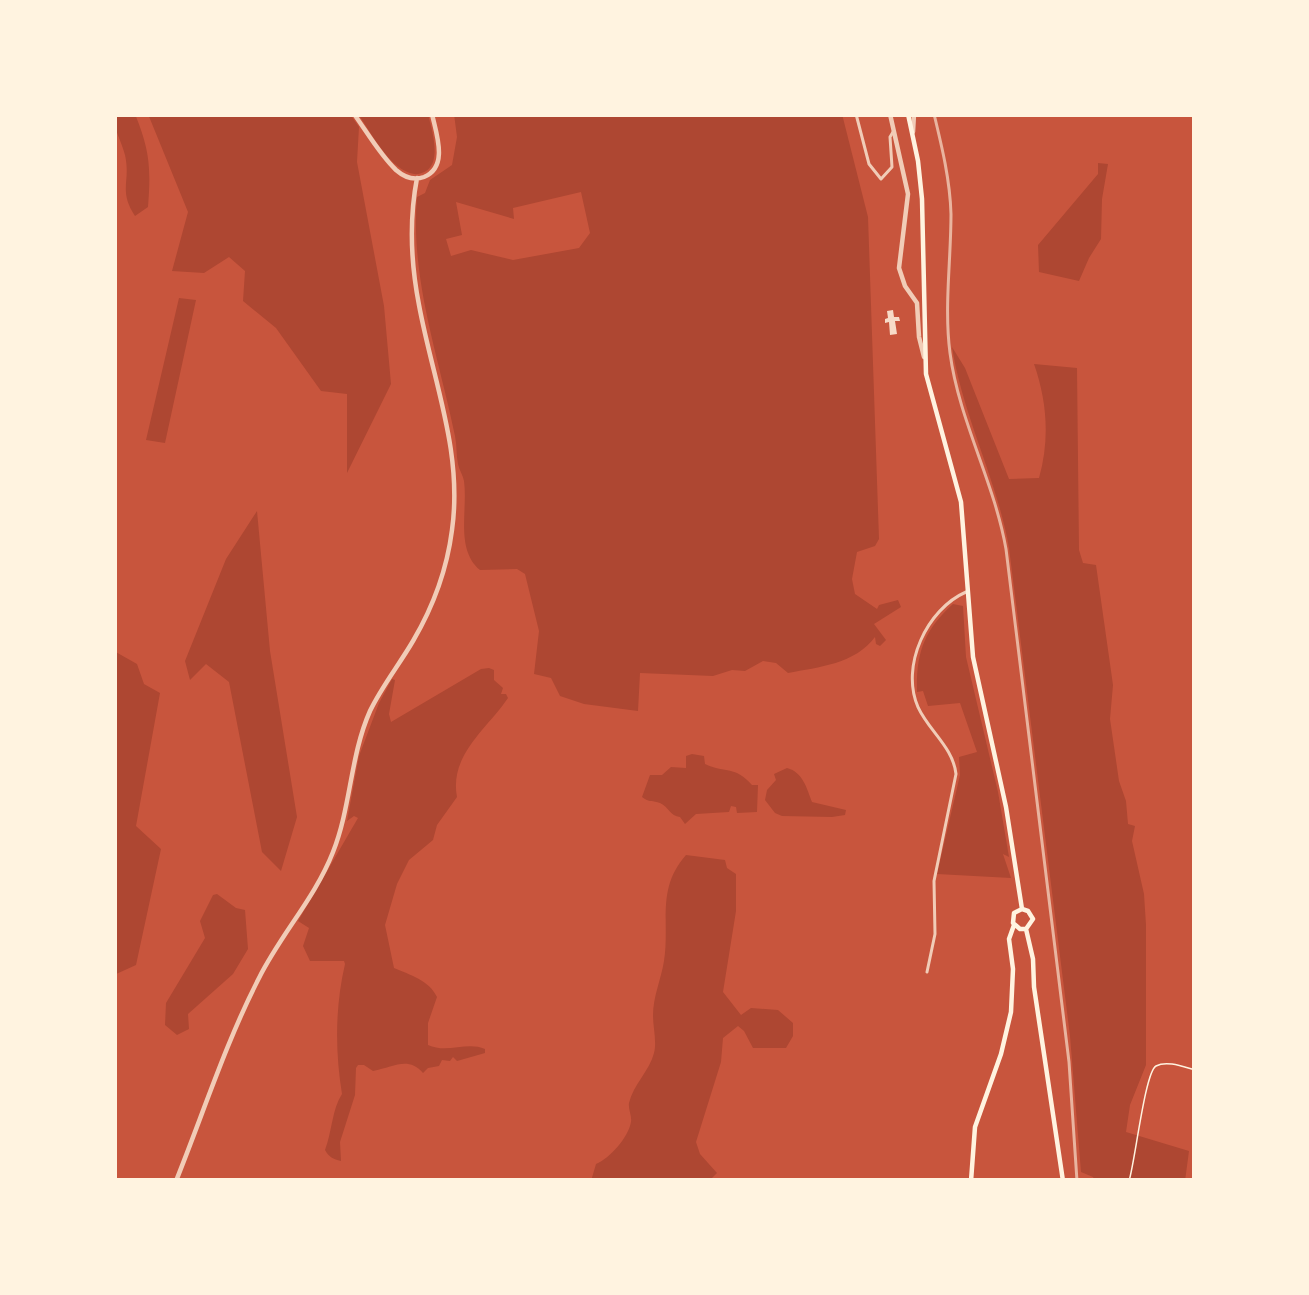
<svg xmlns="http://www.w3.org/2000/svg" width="1309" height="1295" font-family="Overpass,sans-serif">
<rect width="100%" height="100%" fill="#c8553d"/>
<path fill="#ae4732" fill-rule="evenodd" d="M115 114H135C150 151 151 168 148 207L135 216C118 190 131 182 125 155 121 139 113 130 115 114Z
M148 114H350L359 127 357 162 384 306 391 384 347 473V394L321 391 276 328 243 301 245 271 229 257 204 273 172 271 188 212Z
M358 114H428C432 131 445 170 418 174 413 175 404 171 400 168 383 156 370 131 358 114Z
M454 114H842L868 217 879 539 875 546 857 552 852 579 855 594 877 609 879 605 898 600 901 607 874 624 886 640 880 646 876 644 875 637C855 664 819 667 788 673L776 663 763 661 745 671 732 670 713 676 640 673 638 711 584 704 560 696 551 678 534 674 539 631 525 574 517 569 480 570C455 549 468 510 464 481 463 475 459 470 458 464 456 455 457 445 455 436 439 357 410 279 417 197L425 193 430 180 452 165 457 137ZM581 192 590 233 579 248 513 260 471 250 451 256 446 239 462 235 456 202 514 219 513 208Z
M1098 163 1108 164 1102 199 1101 239 1089 258 1079 281 1039 272 1038 245 1098 174Z
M179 298 196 300 165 443 146 440Z
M952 347 965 368 1009 479 1039 478C1050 439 1047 401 1034 364L1077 368 1079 550 1083 563 1096 565 1113 685 1110 719 1119 781 1126 801 1128 824 1135 826 1132 841 1144 894 1146 925V1065L1130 1105 1126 1132 1189 1151 1185 1181H1095L1093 1177 1081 1172 1070 1036 1009 548C997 479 963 417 952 347Z
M257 511 270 651 297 817 281 871 262 852 229 682 206 664 190 680 185 661 226 559Z
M953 604 963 606 966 657 998 792 1009 857 1003 854 1011 878 937 874 960 775 959 757 977 752 960 703 928 706 923 691 917 692C916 653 924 630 953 604Z
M114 651 137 664 144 684 160 693 136 826 161 849 136 965 114 975Z
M489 668 494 670V680L503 688 501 694H506L508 698C487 729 449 755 457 797L437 825 433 840 409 860 397 884 385 925 394 968C410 975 429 980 437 997L428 1023V1045C447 1054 467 1041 485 1049V1053L457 1061 453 1057 450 1061 442 1060 439 1066 428 1068 423 1073C408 1056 394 1067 373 1071L364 1065H358L356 1068 355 1095 340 1142 341 1161C333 1159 329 1157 325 1150 332 1132 332 1109 342 1094 335 1051 335 1007 345 964L344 961H310L303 946 309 928 298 921 358 818 354 816 347 821 359 756 379 703 392 679 395 680 389 714 391 722 481 669Z
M692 754 704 756 705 764C727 774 734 765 752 785H758L757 812 737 813 736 807 731 806 729 812 696 814 685 824 680 817C670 816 669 807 660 803 653 800 649 803 642 797L650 775H662L671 767 686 768V756Z
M787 768C803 772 807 789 812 802L846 810 845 815 832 817 782 816 775 813 765 800 767 790 776 780 774 774Z
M686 855 725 860 727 868 736 874V911L723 992 741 1015 751 1008 778 1010 793 1023V1036L786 1048H753L744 1031 738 1026 723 1038 721 1062 696 1142 700 1154 717 1173 709 1181H591L596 1164C610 1158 628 1138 631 1122 632 1116 628 1109 629 1103 633 1085 650 1070 654 1053 657 1042 653 1027 653 1016 653 996 661 980 664 961 670 922 656 889 686 855Z
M217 894 236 908 245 910 248 949 233 974 188 1014 189 1029 177 1035 165 1025 166 1003 205 938 200 921 213 895Z"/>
<path fill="#f7dbc8" d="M893 310 894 317H899L900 321H895L897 334 890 335 889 322 885 323V319L888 318 887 311Z"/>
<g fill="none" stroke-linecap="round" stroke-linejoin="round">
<path stroke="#fff3e0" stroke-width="1.5" d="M1129 1181C1135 1162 1145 1072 1156 1066 1167 1060 1184 1067 1195 1070"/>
<path stroke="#f1ccb7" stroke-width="3" d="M856 114 869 164 881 179 892 167 890 137 893 132
M927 972 935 934 934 881 956 774C953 747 929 731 918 707 900 666 927 609 966 592"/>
<path stroke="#f1ccb7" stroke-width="4.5" d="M354 114C367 132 380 155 396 170 404 177 413 181 424 177 449 167 436 133 432 114
M890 114 908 194 899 268 905 286 917 303 919 337 924 357
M913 132 914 114
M176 1181C203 1114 226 1042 259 978 281 934 315 898 333 852 351 807 350 756 370 711 382 686 399 665 413 641 433 607 447 569 452 530 463 452 433 381 419 305 411 264 409 220 417 178"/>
<path stroke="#fff3e0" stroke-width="4.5" d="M908 114 918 161 922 199 926 374 961 502 973 657 1006 807 1022 909 1028 911 1033 919 1026 929 1033 959 1034 987 1063 1181
M1022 909 1014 913 1013 923 1020 929H1026
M971 1181 975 1127 1001 1054 1011 1012 1013 969 1009 939 1014 925"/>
<path stroke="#e9b49f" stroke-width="3" d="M934 114C942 147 950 180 951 214 951 261 944 307 950 353 959 421 994 481 1006 549L1069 1062 1077 1181"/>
</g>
<rect width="1309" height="1295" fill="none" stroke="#fff3e0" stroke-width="234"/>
</svg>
